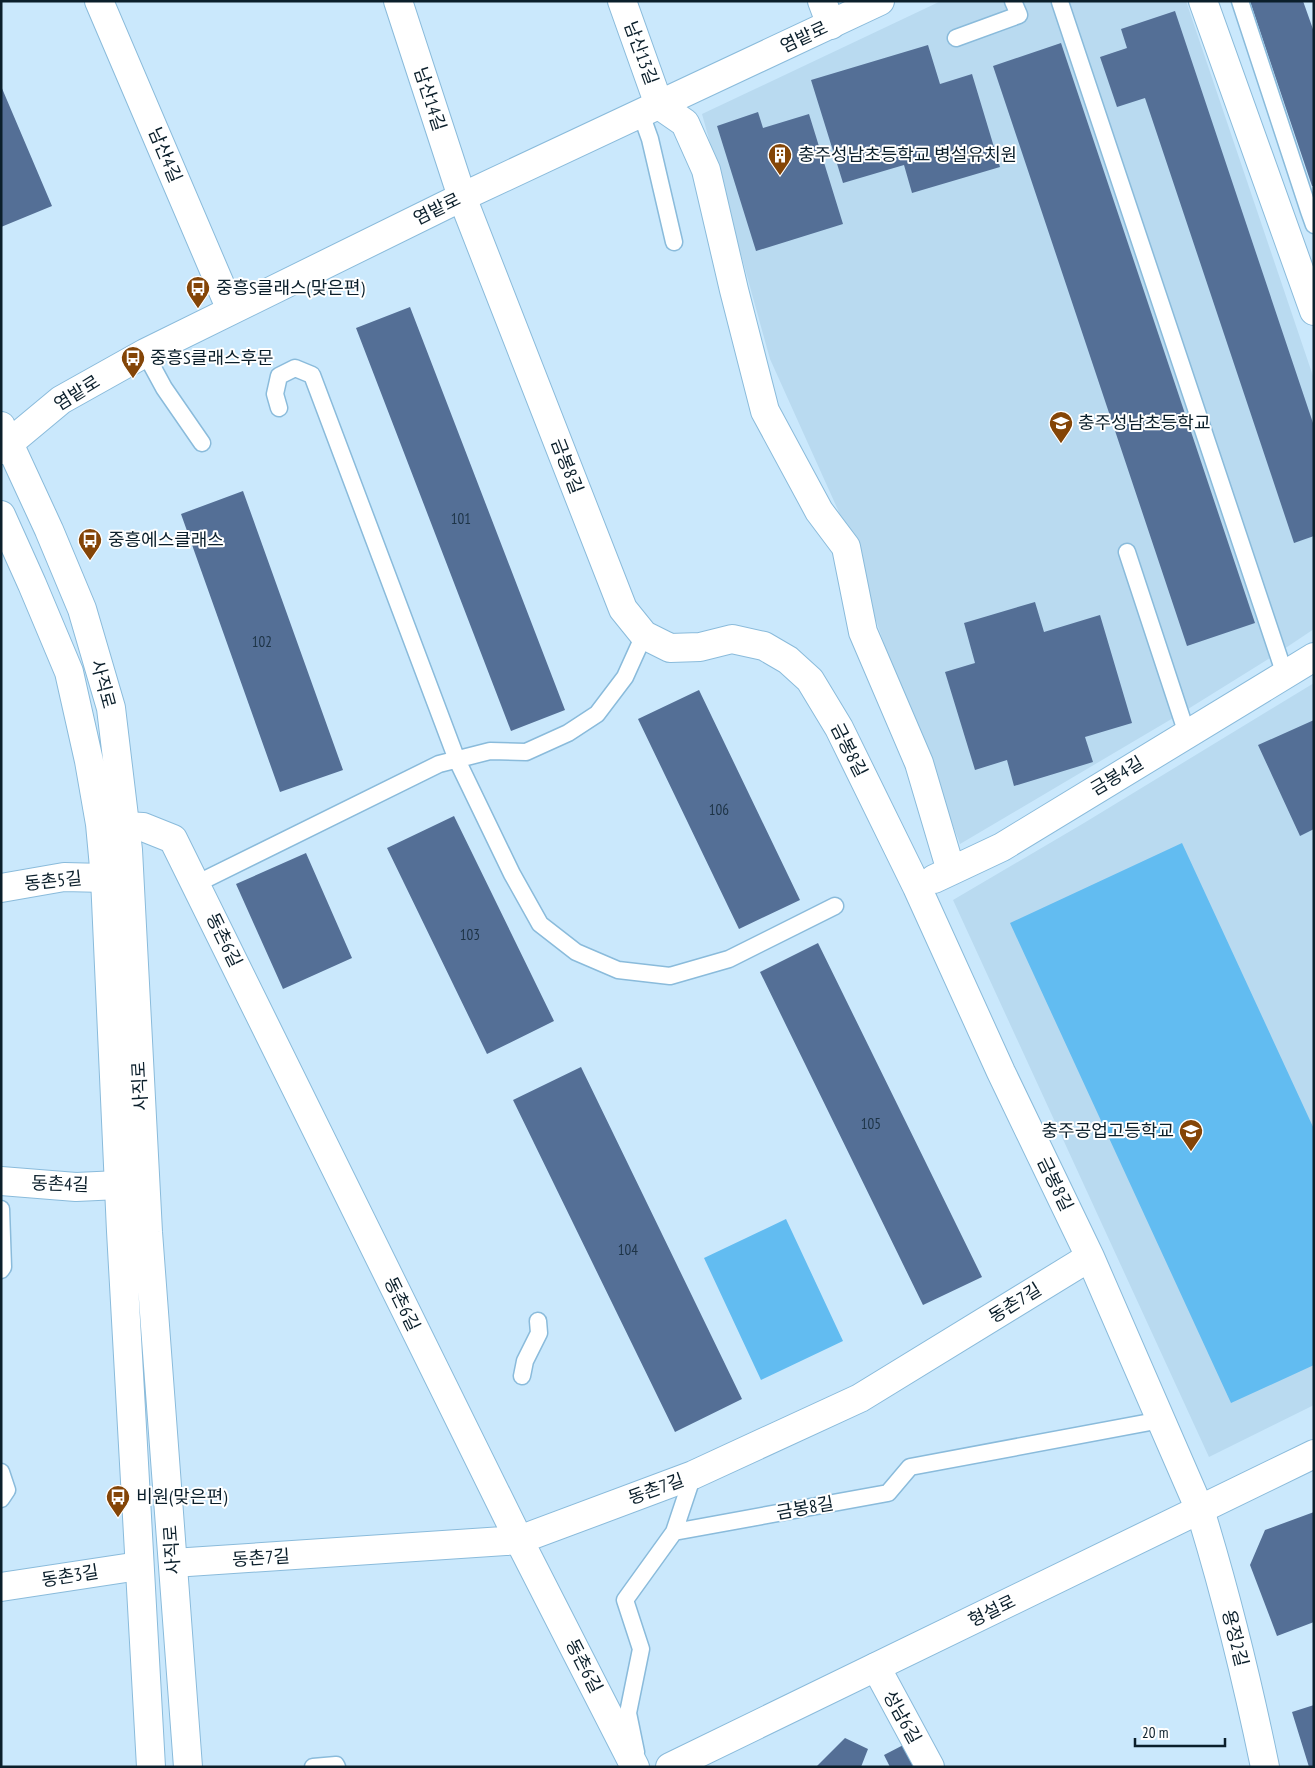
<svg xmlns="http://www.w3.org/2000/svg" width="1315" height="1768" font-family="'PT Sans Narrow','Noto Sans KR',sans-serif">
<rect width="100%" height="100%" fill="#cae8fc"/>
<path fill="#b9daf0" d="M941 1H1186L1314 379V629L1278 653 1180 714 960 844 892 667 838 510 770 359 702 114Z
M1314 683V1405L1209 1457 953 900 1084 823Z"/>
<path fill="#62bcf1" d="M1182 843 1314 1129V1365L1231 1403 1010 923Z
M786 1219 843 1341 761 1380 704 1258Z"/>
<path fill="#546f96" d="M1250 1H1303L1314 32V186H1312Z
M1175 11 1314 426V536L1294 543 1145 98 1117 107 1100 57 1127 48 1121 29Z
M1061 43 1255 623 1187 646 993 66Z
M928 45 940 84 972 74 1000 167 912 193 904 165 843 183 811 80Z
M1 86 52 206 1 227Z
M758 112 763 128 809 114 843 224 756 251 717 126Z
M410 307 565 710 511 731 356 328Z
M243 491 343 770 280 792 181 514Z
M1035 602 1044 632 1100 615 1132 723 1085 737 1093 762 1014 786 1007 760 975 770 945 672 975 663 964 623Z
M699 690 800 900 739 929 638 719Z
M1314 720V829L1300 836 1258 745Z
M454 816 554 1021 487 1054 387 848Z
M306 853 352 958 283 989 236 884Z
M818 943 982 1277 923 1305 760 972Z
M581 1067 742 1399 675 1432 513 1100Z
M1314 1512V1622L1277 1636 1250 1565 1265 1530Z
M1314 1705V1767H1309L1292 1712Z
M845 1738 868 1749 861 1767H816Z
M911 1741 924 1767H890L884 1755Z"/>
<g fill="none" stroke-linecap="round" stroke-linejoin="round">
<g stroke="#8abbdb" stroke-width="19">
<path id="service" d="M1240 1 1309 211 1314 209
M1060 2 1285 675
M956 38 1019 15 1013 1
M641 114 650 139 674 242
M1309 211 1314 225
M145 353 164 388 202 443
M279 408 275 394 279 376 295 368 312 375 457 760 512 874 540 924 576 952 618 970 670 976 729 959 835 906
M1127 552 1187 734
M196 884 439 764 490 751 526 752 568 733 597 714 625 677 644 635
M1 1209 3 1267 1 1270
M522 1376 525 1361 539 1333 538 1321
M1 1472 7 1490 1 1499
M674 1532 888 1493 910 1467 1161 1420
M636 1752 628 1713 641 1649 625 1600 674 1532 693 1475
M313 1767 336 1765 337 1767"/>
</g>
<g stroke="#8abbdb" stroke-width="30">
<path id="minor" d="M99 1 231 310
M398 1 462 197 623 609 644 635 670 648 700 647 732 639 764 646 788 660 810 680 839 728 917 887 1001 1072 1090 1257 1200 1510C1226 1594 1247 1680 1265 1767
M622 1 659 105 685 123 706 170 734 290 765 411 819 511 846 547 863 632 919 763 951 871
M822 1 831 25
M1203 1 1314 311
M125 826 143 827 173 839 519 1540 635 1767
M934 879 1002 847 1314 657
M1 888 64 877 105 878
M1 1181 76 1187 119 1185
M173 1563 519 1540 693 1475 860 1398 1090 1257
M1 1587 139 1566
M876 1667 930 1767"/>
</g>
<g stroke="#8abbdb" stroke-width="30">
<path id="tertiary" d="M1 426 49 530 82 609 111 708 128 850 148 1232 188 1767
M1 450 61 400 145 353 462 197 880 1
M1 515 32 584 69 672 89 761 100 824 105 878 121 1231 151 1767
M670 1767 1314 1454"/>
</g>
<use href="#service" stroke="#fff" stroke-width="16"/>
<use href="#minor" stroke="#fff" stroke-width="28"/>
<use href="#tertiary" stroke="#fff" stroke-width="28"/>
</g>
<defs>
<g id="building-pin" transform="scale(1.25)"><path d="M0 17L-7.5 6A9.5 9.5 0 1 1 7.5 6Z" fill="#844507" stroke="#fff"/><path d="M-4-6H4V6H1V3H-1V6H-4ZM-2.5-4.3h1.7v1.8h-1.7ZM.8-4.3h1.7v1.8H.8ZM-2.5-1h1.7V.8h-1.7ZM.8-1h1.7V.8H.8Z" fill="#fff"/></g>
<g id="bus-pin" transform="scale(1.25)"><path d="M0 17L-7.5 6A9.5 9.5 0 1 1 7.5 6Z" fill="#844507" stroke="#fff"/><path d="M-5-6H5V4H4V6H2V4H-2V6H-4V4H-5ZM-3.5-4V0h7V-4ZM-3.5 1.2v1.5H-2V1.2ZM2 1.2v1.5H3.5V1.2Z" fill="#fff"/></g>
<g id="school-pin" transform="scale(1.25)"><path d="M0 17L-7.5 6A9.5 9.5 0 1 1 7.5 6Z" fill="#844507" stroke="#fff"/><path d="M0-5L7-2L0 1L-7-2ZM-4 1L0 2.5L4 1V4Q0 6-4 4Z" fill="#fff"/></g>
</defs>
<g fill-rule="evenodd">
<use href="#building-pin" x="780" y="155"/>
<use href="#bus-pin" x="198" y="288"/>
<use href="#bus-pin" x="133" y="358"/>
<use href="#school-pin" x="1061" y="423"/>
<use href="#bus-pin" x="90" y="540"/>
<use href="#school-pin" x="1191" y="1131"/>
<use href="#bus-pin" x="118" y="1497"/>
</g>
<g text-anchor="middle" stroke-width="4" stroke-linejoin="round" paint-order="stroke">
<g font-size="15" fill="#1d3346">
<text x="461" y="524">101</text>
<text x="262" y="647">102</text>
<text x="719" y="815">106</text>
<text x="470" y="940">103</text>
<text x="871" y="1129">105</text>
<text x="628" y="1255">104</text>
</g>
<g font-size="18" fill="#0b1f2b" stroke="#fff">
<text transform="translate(804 37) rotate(-25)" y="6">염밭로</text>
<text transform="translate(641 53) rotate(70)" y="6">남산13길</text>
<text transform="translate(430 99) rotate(72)" y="6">남산14길</text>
<text transform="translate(165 155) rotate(67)" y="6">남산4길</text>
<text transform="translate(437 209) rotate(-26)" y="6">염밭로</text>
<text transform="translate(77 393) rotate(-32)" y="6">염밭로</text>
<text transform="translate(567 466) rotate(69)" y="6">금봉8길</text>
<text transform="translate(103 684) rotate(75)" y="6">사직로</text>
<text transform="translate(849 750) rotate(63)" y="6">금봉8길</text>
<text transform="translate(1117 776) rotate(-31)" y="6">금봉4길</text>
<text transform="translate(53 881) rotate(-6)" y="6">동촌5길</text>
<text transform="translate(224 940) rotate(64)" y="6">동촌6길</text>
<text transform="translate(140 1086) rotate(-93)" y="6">사직로</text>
<text transform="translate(60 1184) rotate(2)" y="6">동촌4길</text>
<text transform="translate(1055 1184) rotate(64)" y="6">금봉8길</text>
<text transform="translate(1015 1303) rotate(-32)" y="6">동촌7길</text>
<text transform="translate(402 1304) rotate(64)" y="6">동촌6길</text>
<text transform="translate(656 1489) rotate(-20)" y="6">동촌7길</text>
<text transform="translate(805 1508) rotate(-10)" y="6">금봉8길</text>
<text transform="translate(172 1550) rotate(-94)" y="6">사직로</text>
<text transform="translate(261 1558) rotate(-4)" y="6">동촌7길</text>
<text transform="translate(70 1576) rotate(-9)" y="6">동촌3길</text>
<text transform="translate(992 1611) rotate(-26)" y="6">형설로</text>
<text transform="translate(1235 1638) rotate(76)" y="6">용정2길</text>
<text transform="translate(584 1666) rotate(63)" y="6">동촌6길</text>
<text transform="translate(902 1717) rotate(61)" y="6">성남6길</text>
</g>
<g font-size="18" fill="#0b1f2b" stroke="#fff" text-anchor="start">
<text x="798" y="161">충주성남초등학교 병설유치원</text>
<text x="216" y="294">중흥S클래스(맞은편)</text>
<text x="150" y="364">중흥S클래스후문</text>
<text x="1078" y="429">충주성남초등학교</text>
<text x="108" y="546">중흥에스클래스</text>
<text x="1174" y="1137" text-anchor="end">충주공업고등학교</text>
<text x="136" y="1503">비원(맞은편)</text>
</g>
</g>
<rect width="1315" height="1768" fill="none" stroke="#0b1f2b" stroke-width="5"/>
<path d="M1135 1738v8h90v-8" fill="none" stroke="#0b1f2b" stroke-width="2.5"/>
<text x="1142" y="1738" font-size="15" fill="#0b1f2b" stroke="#ffffff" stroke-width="4" paint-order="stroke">20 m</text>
</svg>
